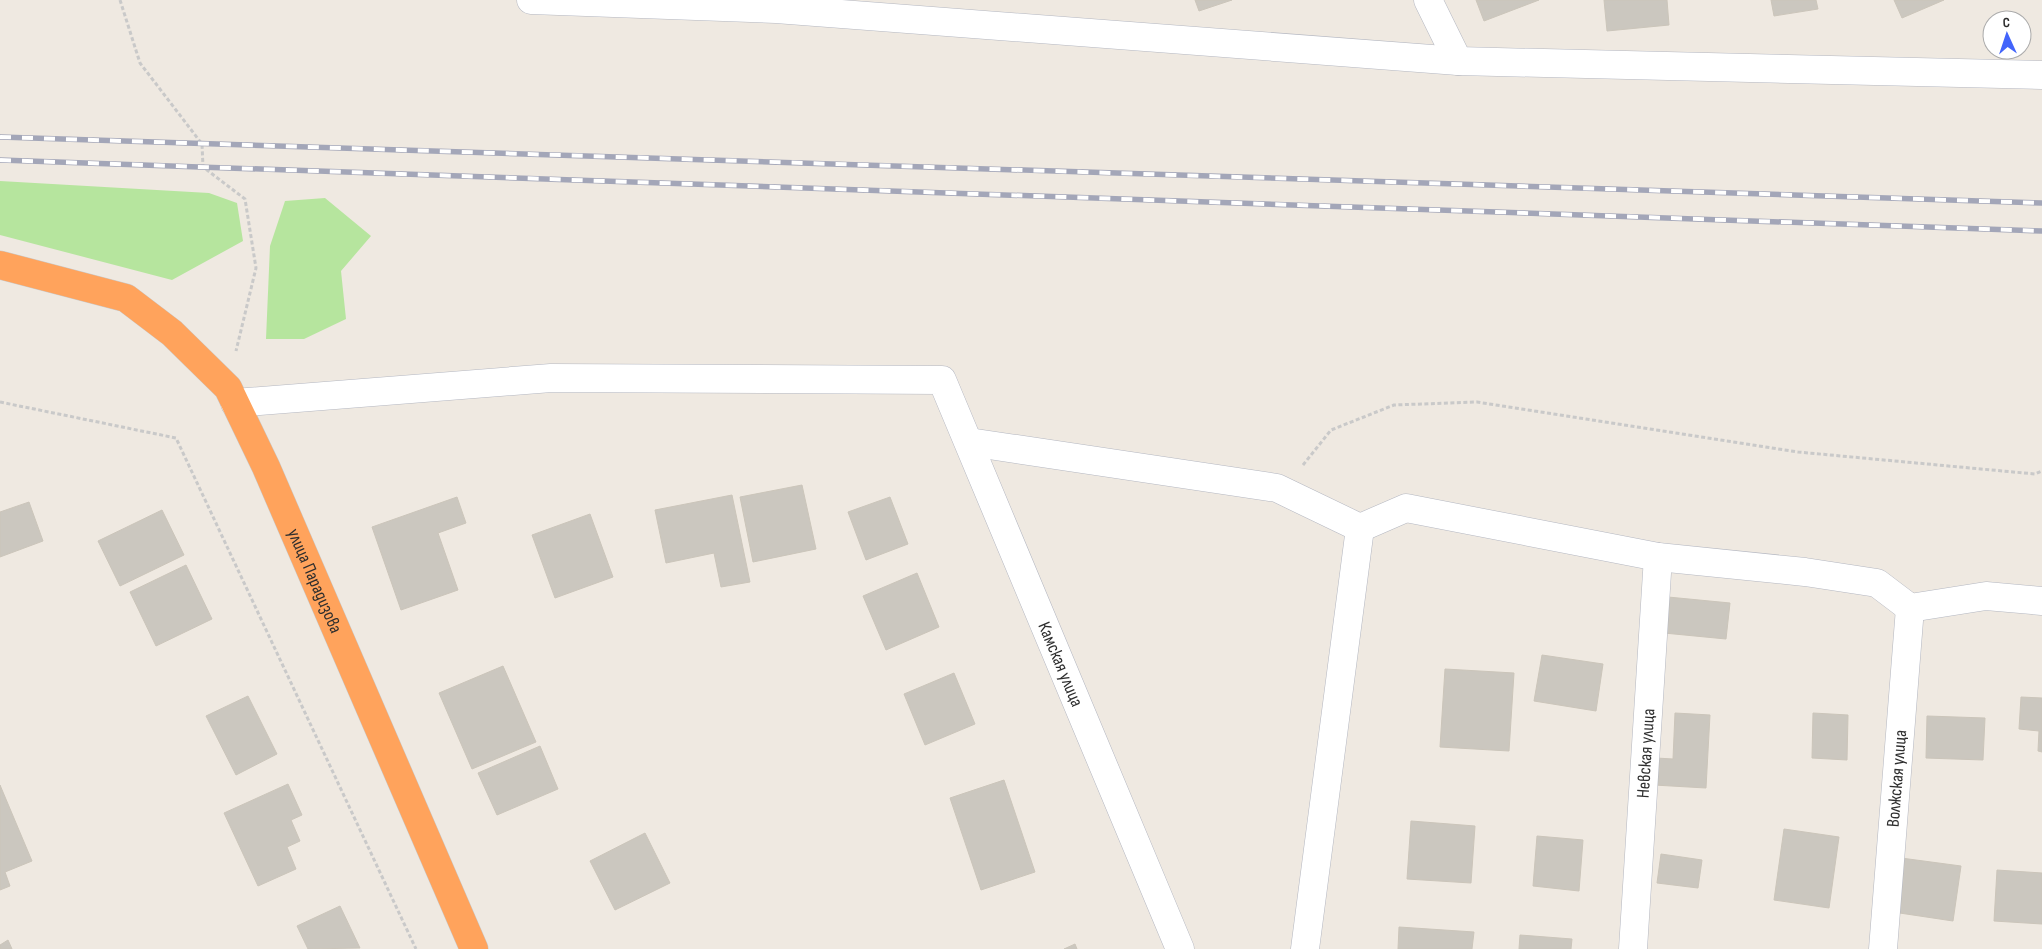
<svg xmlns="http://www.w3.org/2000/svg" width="2042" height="949" font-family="'Sofia Sans Condensed',sans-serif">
<rect width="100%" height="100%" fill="#efe9e1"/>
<path fill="#b6e59e" d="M0 181 209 193 237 203 243 241 172 280 0 235Z
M325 198 371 236 341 271 346 319 304 339H266L270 246 285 201Z"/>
<path fill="#cbc7bf" stroke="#cbc5ba" d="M1195 0H1232L1199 11Z
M1476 0H1539L1484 21Z
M1604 0H1667L1669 25 1607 31Z
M1771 0H1816L1818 9 1774 16Z
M1894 0H1944L1902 18Z
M802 485 816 549 753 562 740 497Z
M732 495 750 582 721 587 714 553 666 563 655 510Z
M457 497 466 523 438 533 458 590 401 610 372 527Z
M890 497 908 544 866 560 848 512Z
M29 502 43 541 0 557V512Z
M162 510 184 555 120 586 98 541Z
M590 514 613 577 555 598 532 535Z
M186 565 212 619 156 646 130 592Z
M917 573 939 627 886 650 863 596Z
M1668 597 1730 603 1726 639 1664 633Z
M1542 655 1603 664 1596 711 1534 701Z
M503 666 536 742 472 769 439 693Z
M1445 669 1514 673 1509 751 1440 747Z
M954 673 975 724 925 745 904 694Z
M248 696 277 754 236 775 206 716Z
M2021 697 2042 698V752L2038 751 2039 731 2019 729Z
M1675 713 1710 715 1706 788 1654 785 1656 758 1673 759Z
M1813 713 1848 715 1847 760 1812 758Z
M1927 716 1985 718 1983 760 1926 758Z
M540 746 558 789 497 815 478 773Z
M1004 780 1035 872 981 890 950 798Z
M288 784 302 815 291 820 300 841 287 847 296 869 258 886 224 813Z
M0 785 32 861 5 872 10 886 0 890Z
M1411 821 1475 826 1471 883 1407 879Z
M1784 829 1839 837 1829 908 1774 900Z
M645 833 670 883 615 910 590 861Z
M1537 836 1583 840 1579 891 1533 886Z
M1661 854 1702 860 1698 888 1657 883Z
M1901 858 1961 866 1953 921 1893 912Z
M1997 870 2042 873V924L1994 921Z
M340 906 360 948 308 949 297 926Z
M1399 927 1474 932 1472 949H1398Z
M1520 935 1572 939 1571 949H1519Z
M8 940 12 949H0V945Z
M1075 944 1077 949H1064Z"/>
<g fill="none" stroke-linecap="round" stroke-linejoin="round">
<g stroke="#b4b7c1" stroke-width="29">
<g id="street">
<path d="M531 0 776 9 1458 61 2042 75"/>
<path d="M1428 0 1458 61"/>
<path id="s1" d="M235 403 551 378 942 380 1180 949"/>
<path d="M969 442 1277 488 1360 528 1305 949"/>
<path d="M1360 528 1406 508 1658 557 1805 572 1877 583 1910 608 1986 596 2042 601"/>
<path id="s2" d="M1633 949 1658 557"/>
<path id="s3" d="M1883 949 1910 608"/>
</g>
</g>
<g stroke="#c9c9c9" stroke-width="29">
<g id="highway">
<path id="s4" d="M0 265 126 298 172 333 228 388 266 467 474 949"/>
</g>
</g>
<path stroke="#c9c9c9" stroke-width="3" stroke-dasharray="4 2.5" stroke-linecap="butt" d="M120 0 140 63 202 144 203 167 245 199 256 268 236 351
M0 402 176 438 416 949
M1303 465 1331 430 1394 405 1477 402 1798 452 2035 474 2042 471"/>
<use href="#street" stroke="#fff" stroke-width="28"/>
<use href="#highway" stroke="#ffa35c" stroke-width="28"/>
<g stroke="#a3a6b8" stroke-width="5.5">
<path id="rail" d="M0 137 2042 203
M0 160 2042 231"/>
</g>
<use href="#rail" stroke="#fff" stroke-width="4" stroke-dasharray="11" stroke-linecap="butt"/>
</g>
<g text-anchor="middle" stroke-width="5" stroke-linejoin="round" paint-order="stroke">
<g font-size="18" fill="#2e2e2e" stroke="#fff">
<text dy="6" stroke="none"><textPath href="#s4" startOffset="478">улица Парадизова</textPath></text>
<text dy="6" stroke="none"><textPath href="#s1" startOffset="1016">Камская улица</textPath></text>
<text dy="6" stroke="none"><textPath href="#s2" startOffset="196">Невская улица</textPath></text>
<text dy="6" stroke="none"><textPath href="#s3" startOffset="171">Волжская улица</textPath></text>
</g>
</g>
<g transform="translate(2007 35) rotate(357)"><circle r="24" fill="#ffffff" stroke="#ababab"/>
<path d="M0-4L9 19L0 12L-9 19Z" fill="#4264fb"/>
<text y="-8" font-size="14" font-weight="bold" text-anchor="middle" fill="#2e2e2e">С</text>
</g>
</svg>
